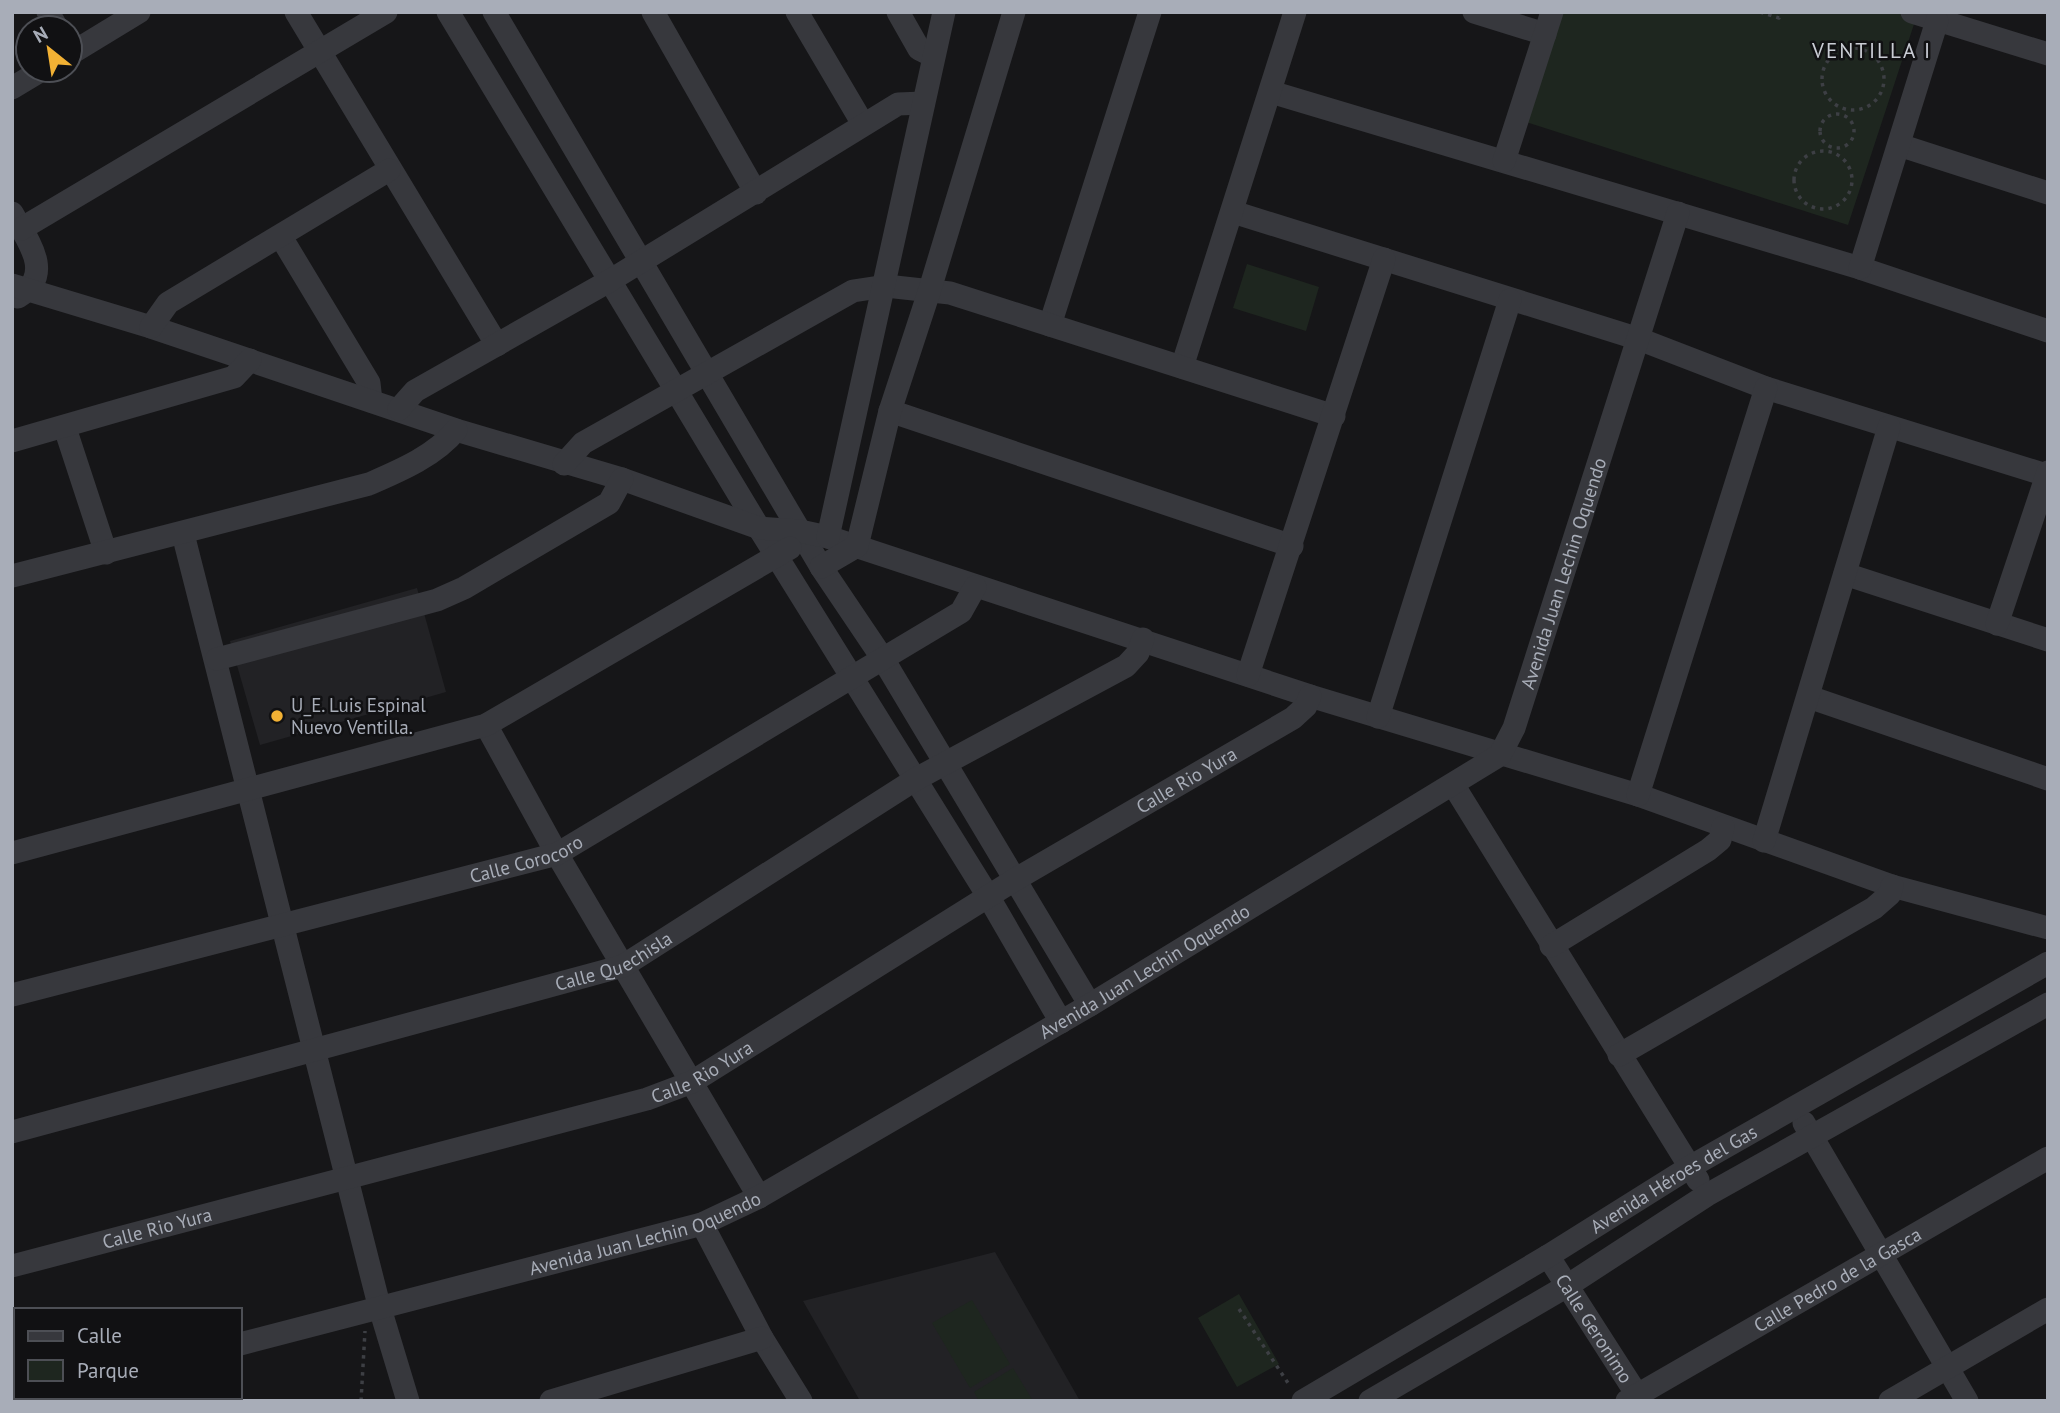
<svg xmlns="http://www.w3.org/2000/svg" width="2060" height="1413" font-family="'PT Sans',sans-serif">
<rect width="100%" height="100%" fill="#161618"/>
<path fill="#222225" d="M417 588 446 692 260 745 230 641Z
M995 1252 1080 1401H860L803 1301Z"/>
<path fill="#1e261f" d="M1562 12H1918L1848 225 1526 122Z
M1247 264 1319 287 1306 331 1233 308Z
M1239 1294 1279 1364 1237 1387 1198 1318Z
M972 1300 1010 1364 970 1388 932 1323Z
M1013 1368 1033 1401H979L974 1392Z"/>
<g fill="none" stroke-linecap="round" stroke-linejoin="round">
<path stroke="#3d3f44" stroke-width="3.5" stroke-dasharray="3.5 5" stroke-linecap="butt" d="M1760 12 1779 18 1781 12
M1822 79a31 31 0 1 1 62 0a31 31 0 1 1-62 0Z
M1820 131a17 17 0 1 1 34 0a17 17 0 1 1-34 0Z
M1794 180a29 29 0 1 1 58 0a29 29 0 1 1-58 0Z
M1239 1309 1290 1386
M361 1401 365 1331"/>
<g stroke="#37383d" stroke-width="23">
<path d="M48 12 57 28"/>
<path d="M296 12 497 345"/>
<path d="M448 12 759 528 988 896 1061 1022"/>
<path d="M494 12 821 567 883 659 1090 1005"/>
<path d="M653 12 756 193"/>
<path d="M797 12 863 124"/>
<path d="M898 12 919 49 933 56"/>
<path d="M1474 12 1545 34"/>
<path d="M1912 12 2048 54"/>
<path d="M70 54 139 12"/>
<path d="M12 88 42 70"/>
<path d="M1271 92 1860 268 2048 331"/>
<path d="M1899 145 2048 193"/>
<path d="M1504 161 1552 12"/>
<path d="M1233 212 1639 339 1766 388 2046 475"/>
<path d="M12 213C28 241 55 274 18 297"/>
<path d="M21 229 386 12"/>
<path d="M281 237 369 383 371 401"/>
<path d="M1860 268 1937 21"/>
<path d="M12 285 151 327 456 430 622 479 759 528 800 531 828 537 1310 696 1638 795 1892 886 2048 928"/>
<path d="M1050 325 1150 12"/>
<path d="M151 327 168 303 389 170"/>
<path d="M1182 367 1295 12"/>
<path d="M399 409 415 391 611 280 898 104 923 103"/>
<path d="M890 411 1292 546"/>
<path d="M65 428 106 553"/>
<path d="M12 441 234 377 250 360"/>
<path d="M564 464 583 443 853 291 886 286 950 293 1334 416"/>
<path d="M183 534 379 1305 408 1401"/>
<path d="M828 537 944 12"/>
<path d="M821 567 857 546 890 411 930 289 1014 12"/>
<path d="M1845 574 2048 640"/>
<path d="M12 576 369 484C399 471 435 456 456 430"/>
<path d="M1997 624 2048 472"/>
<path d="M217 659 437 600 464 588 609 503 622 479"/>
<path d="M1248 675 1384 259"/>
<path d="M1809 697 2048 779"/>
<path d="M1378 717 1510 300"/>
<path d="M486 725 557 854 759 1197"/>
<path d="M1454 786 1698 1180"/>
<path d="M1638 795 1766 388"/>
<path d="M1764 841 1889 427"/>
<path d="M12 853 486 725 790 548"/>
<path d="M1551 946 1708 850 1720 840 1723 827"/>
<path id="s1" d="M12 995 557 854 961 612 975 587"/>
<path d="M1619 1055 1874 908 1890 894 1892 886"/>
<path d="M1804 1123 1967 1401"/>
<path id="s2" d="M12 1132 623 966 916 779 1126 666 1138 653 1143 639"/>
<path d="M702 1224 762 1338 801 1401"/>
<path id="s3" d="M1548 1256 1641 1401"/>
<path id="s4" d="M12 1266 647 1099 692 1082 1016 879 1293 718 1306 706 1310 696"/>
<path id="s5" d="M240 1344 702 1224 759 1197 1090 1005 1500 755 1514 728 1678 213"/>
<path d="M12 1378 16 1392"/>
<path d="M35 1401 47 1397"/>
<path d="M551 1401 762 1338"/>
<path id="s6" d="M1303 1401 1548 1256 1690 1167 2048 963"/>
<path d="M1370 1401 1567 1286 1707 1195 2048 1004"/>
<path id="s7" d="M1627 1401 2048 1158"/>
<path d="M1890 1401 2048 1309"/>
</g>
</g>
<circle fill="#f2b134" stroke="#111113" stroke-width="2.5" cx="277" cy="716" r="7"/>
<g text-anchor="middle" stroke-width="5" stroke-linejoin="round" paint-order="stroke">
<g font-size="19" fill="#a8adb8" stroke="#111113">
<text dy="7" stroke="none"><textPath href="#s5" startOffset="1596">Avenida Juan Lechin Oquendo</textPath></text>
<text dy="7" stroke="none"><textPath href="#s4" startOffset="1284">Calle Rio Yura</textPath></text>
<text dy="7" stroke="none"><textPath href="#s1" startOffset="532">Calle Corocoro</textPath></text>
<text dy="7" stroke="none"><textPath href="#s2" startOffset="626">Calle Quechisla</textPath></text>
<text dy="7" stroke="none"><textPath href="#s5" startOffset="987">Avenida Juan Lechin Oquendo</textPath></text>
<text dy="7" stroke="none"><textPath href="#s4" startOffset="718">Calle Rio Yura</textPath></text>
<text dy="7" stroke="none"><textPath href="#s6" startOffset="432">Avenida Héroes del Gas</textPath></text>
<text dy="7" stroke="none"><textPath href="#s4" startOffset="150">Calle Rio Yura</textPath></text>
<text dy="7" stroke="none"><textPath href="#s5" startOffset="420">Avenida Juan Lechin Oquendo</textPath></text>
<text dy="7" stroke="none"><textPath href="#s7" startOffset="243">Calle Pedro de la Gasca</textPath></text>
<text dy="7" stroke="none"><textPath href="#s3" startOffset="86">Calle Geronimo</textPath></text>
</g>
<g font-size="19" fill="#a8adb8" stroke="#111113" text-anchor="start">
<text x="291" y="712">U_E. Luis Espinal<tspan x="291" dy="22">Nuevo Ventilla.</tspan></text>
</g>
<g font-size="21" letter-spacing="2" fill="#c9ccd4" stroke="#111113">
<text x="1872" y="58">VENTILLA I</text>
</g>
</g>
<rect width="2060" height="1413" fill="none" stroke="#a8adb8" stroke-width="28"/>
<rect x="14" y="1308" width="228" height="91" fill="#111113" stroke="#4d4f55" stroke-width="2"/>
<rect x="28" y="1331" width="35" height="10" fill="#37383d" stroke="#4d4f55" stroke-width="2"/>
<text x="77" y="1343" font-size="21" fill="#a8adb8">Calle</text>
<rect x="28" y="1360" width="35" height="21" fill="#1e261f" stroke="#4d4f55" stroke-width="2"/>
<text x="77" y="1378" font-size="21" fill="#a8adb8">Parque</text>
<g transform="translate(49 49) rotate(330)"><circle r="33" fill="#111113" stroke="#4d4f55" stroke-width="2"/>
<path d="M0-5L12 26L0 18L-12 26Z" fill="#f2b134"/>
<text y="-10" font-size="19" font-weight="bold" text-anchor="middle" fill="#a8adb8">N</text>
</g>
</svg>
